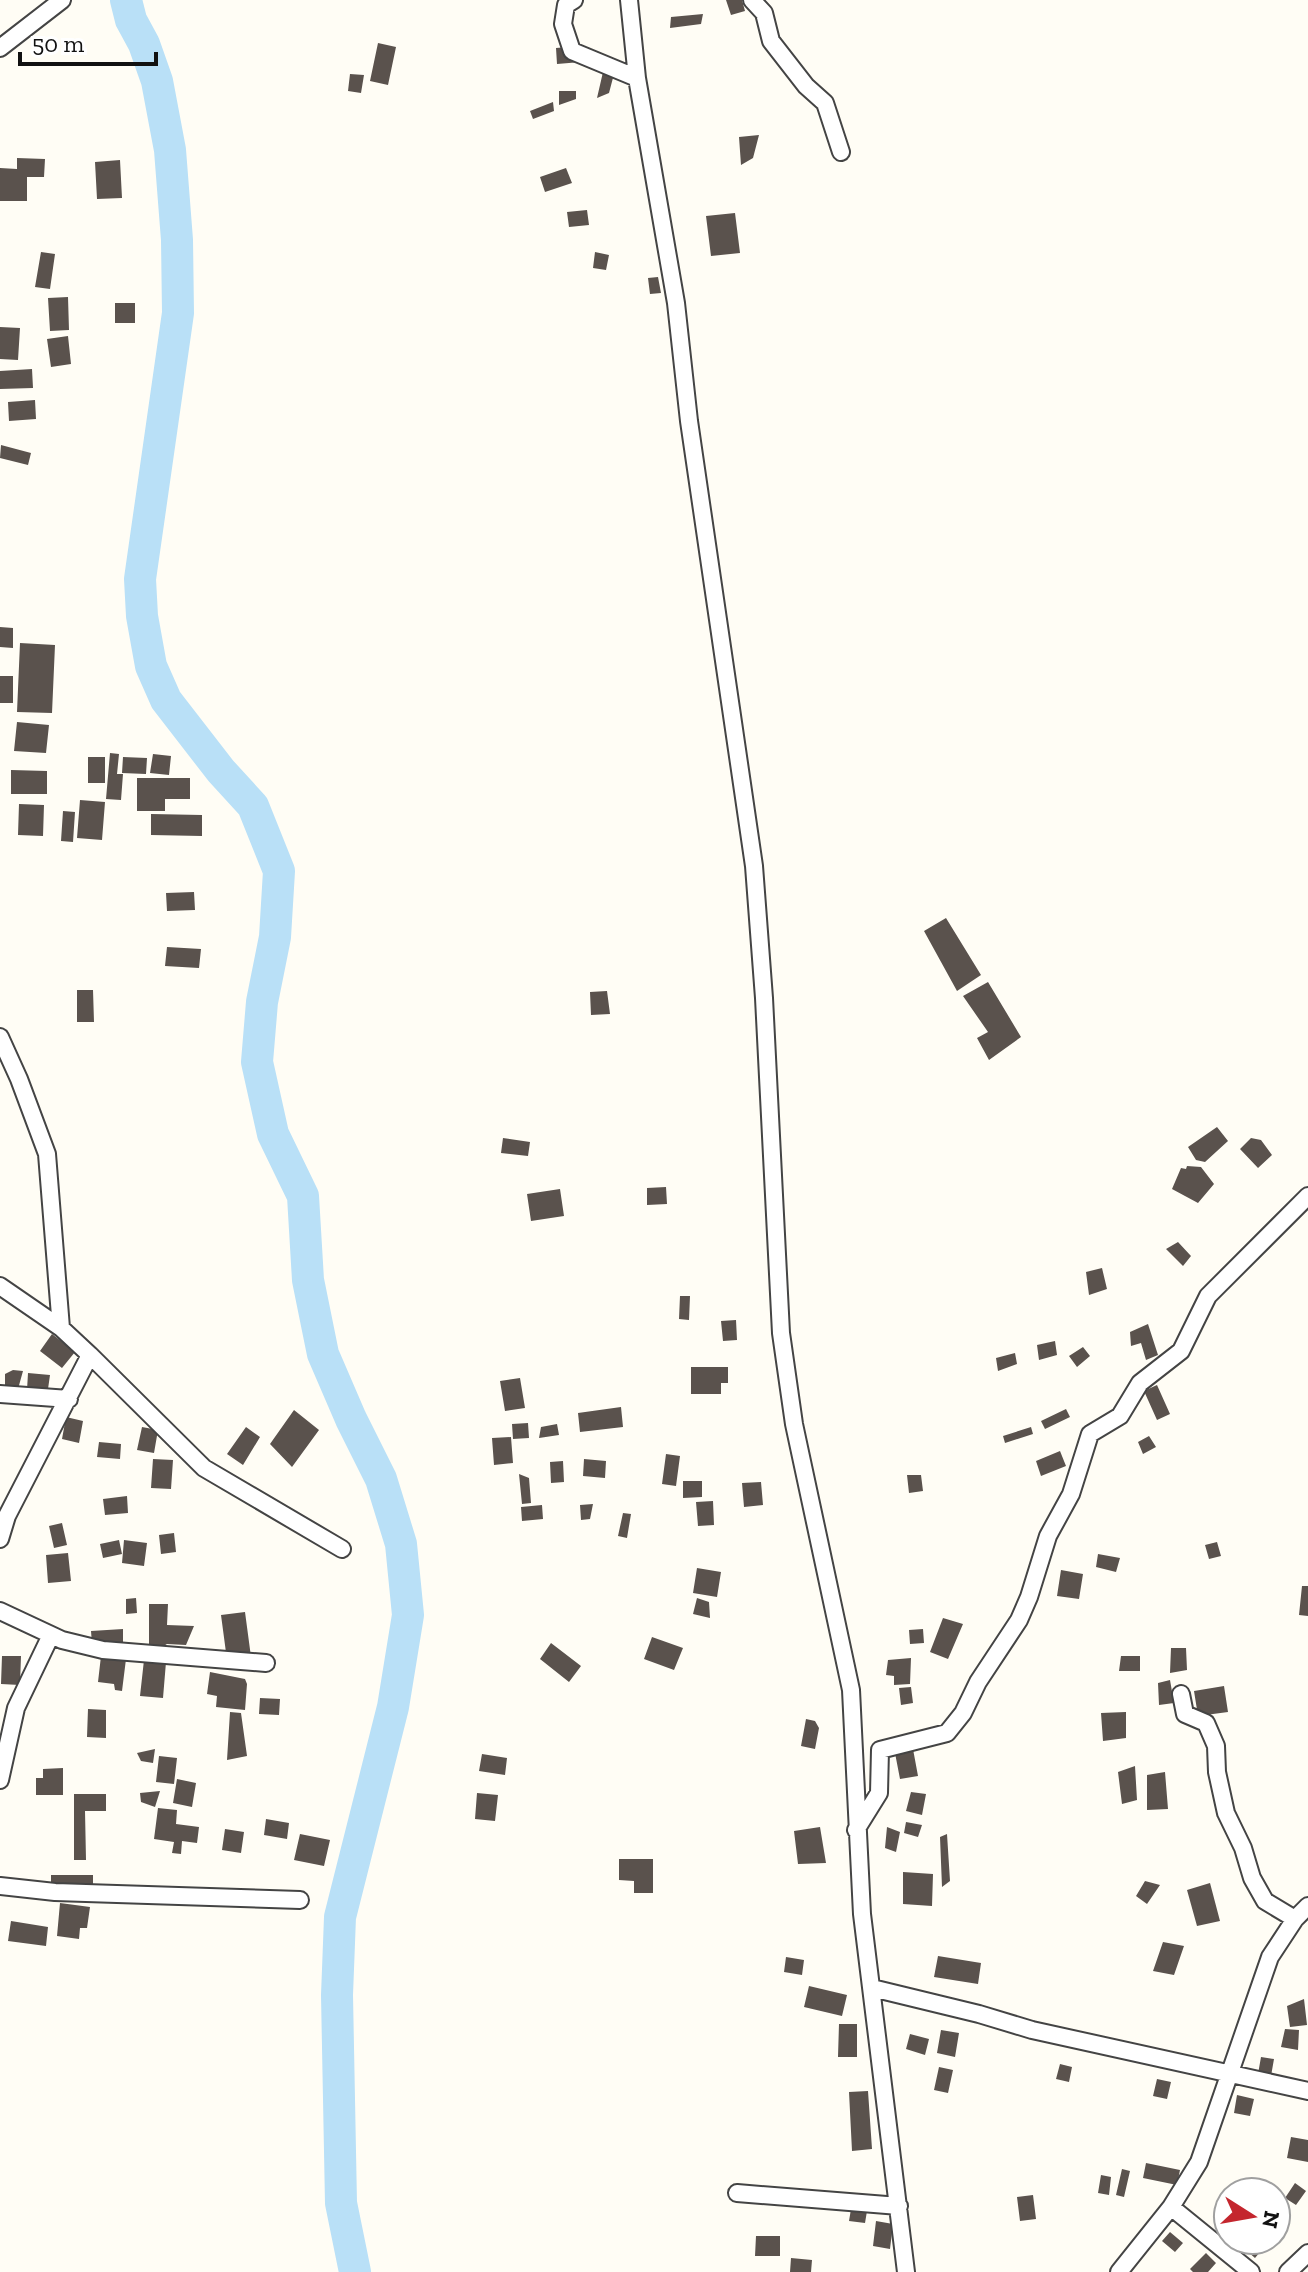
<svg xmlns="http://www.w3.org/2000/svg" width="1308" height="2272" font-family="'Zilla Slab',serif">
<rect width="100%" height="100%" fill="#fffdf5"/>
<g fill="none" stroke-linecap="round" stroke-linejoin="round">
<path stroke="#b9e0f7" stroke-width="32" d="M126 0 131 20 144 44 157 81 170 150 177 240 178 313 140 579 142 616 151 666 166 700 221 771 253 806 279 871 275 937 262 1002 257 1062 273 1134 303 1196 308 1280 323 1354 351 1419 381 1479 401 1544 408 1615 393 1707 340 1917 337 1995 341 2203 355 2272"/>
</g>
<path fill="#5a524d" d="M726 0H742L745 11 731 15Z
M703 14 701 24 670 28 671 17Z
M378 43 396 47 388 85 370 81Z
M580 46 581 62 557 64 556 48Z
M603 72 614 74 609 93 597 98Z
M350 74 364 75 361 93 348 91Z
M559 91H576V99L559 105Z
M553 102 554 111 533 119 530 111Z
M759 135 753 158 741 165 739 137Z
M17 158 45 159 44 177H27V201H0V168L17 169Z
M120 160 122 198 97 199 95 162Z
M566 168 572 183 545 192 540 177Z
M587 210 589 225 569 227 567 212Z
M735 213 740 253 711 256 706 216Z
M41 252 55 254 50 289 35 287Z
M595 252 609 255 606 270 593 268Z
M658 277 661 293 650 294 648 278Z
M68 297 69 330 50 331 48 298Z
M115 303H135V323H115Z
M0 327 20 328 18 360 0 359Z
M68 336 71 364 51 367 47 339Z
M32 369 33 388 0 389V371Z
M35 400 36 419 9 421 8 402Z
M1 445 31 453 28 465 0 458Z
M0 627 13 628V648L0 647Z
M20 643 55 645 52 713 17 712Z
M0 676H13V703H0Z
M17 722 49 725 46 753 14 751Z
M110 753 119 754 117 774H123L121 800 106 799Z
M153 754 171 756 169 775 150 773Z
M88 757H105V783H88Z
M123 757 147 758 146 774 122 773Z
M11 770 47 771V794H11Z
M137 778H190V799H165V811H137Z
M80 800 105 802 102 840 77 838Z
M19 804 44 805 43 836 18 835Z
M63 811 75 812 73 842 61 841Z
M151 814 202 815V836L151 835Z
M194 892 195 910 167 911 166 893Z
M946 918 981 975 957 991 924 931Z
M167 947 201 949 199 968 165 966Z
M988 982 1021 1037 989 1060 977 1038 988 1032 963 996Z
M77 990H93L94 1022H77Z
M607 991 610 1014 591 1015 590 992Z
M1217 1127 1228 1141 1205 1162 1196 1160 1188 1147Z
M503 1138 530 1142 528 1156 501 1153Z
M1251 1138 1261 1140 1272 1155 1258 1168 1240 1149Z
M1187 1166 1201 1167 1214 1184 1198 1203 1172 1189 1181 1168 1186 1169Z
M666 1187 667 1204 647 1205V1188Z
M560 1189 564 1216 531 1221 527 1194Z
M1178 1242 1191 1256 1183 1266 1166 1249Z
M1102 1268 1107 1289 1089 1295 1086 1272Z
M680 1296H690L689 1320 679 1319Z
M736 1320 737 1340 723 1341 721 1321Z
M1148 1324 1158 1355 1146 1360 1141 1343 1131 1346 1130 1332Z
M52 1334 75 1352 62 1368 40 1351Z
M1055 1341 1057 1355 1039 1360 1037 1345Z
M1083 1347 1090 1356 1077 1367 1069 1356Z
M1015 1353 1017 1364 998 1371 996 1358Z
M691 1367H728V1383H721V1394H691Z
M13 1370 23 1371 18 1389 5 1387V1374Z
M28 1373 50 1375 48 1389 27 1390Z
M520 1378 525 1408 505 1411 500 1381Z
M1157 1385 1170 1414 1157 1420 1144 1391Z
M621 1407 623 1427 580 1432 578 1413Z
M1066 1409 1070 1417 1045 1429 1041 1421Z
M294 1410 319 1430 292 1467 270 1444Z
M66 1417 83 1421 79 1443 62 1439Z
M528 1423 529 1438 513 1439 512 1424Z
M557 1424 559 1435 539 1438 541 1427Z
M142 1427 158 1430 154 1453 137 1450Z
M246 1427 260 1437 243 1465 227 1454Z
M1031 1427 1033 1434 1005 1443 1003 1436Z
M1149 1436 1156 1447 1143 1454 1138 1442Z
M511 1437 513 1463 494 1465 492 1438Z
M99 1442 121 1444 120 1459 97 1457Z
M1060 1451 1066 1466 1041 1476 1036 1461Z
M666 1454 680 1456 676 1486 662 1484Z
M153 1459 173 1460 171 1489 151 1488Z
M584 1459 606 1461 605 1478 583 1476Z
M563 1461 564 1482 551 1483 550 1462Z
M519 1474 529 1478 531 1503 522 1504Z
M907 1475H921L923 1491 909 1493Z
M683 1481H702V1497L683 1498Z
M761 1482 763 1505 744 1507 742 1483Z
M127 1496 128 1513 105 1515 103 1499Z
M713 1501 714 1525 698 1526 696 1502Z
M593 1504 590 1519 581 1520 580 1505Z
M542 1505 543 1519 522 1521 521 1507Z
M623 1513 631 1514 627 1538 618 1536Z
M62 1523 67 1545 54 1548 49 1526Z
M174 1533 176 1552 161 1554 159 1535Z
M119 1540 122 1554 103 1558 100 1544Z
M124 1540 147 1543 144 1566 122 1563Z
M1217 1542 1221 1556 1209 1559 1205 1545Z
M68 1553 71 1581 48 1583 46 1555Z
M1098 1554 1120 1558 1116 1572 1096 1567Z
M697 1568 721 1572 717 1597 693 1593Z
M1061 1570 1083 1574 1079 1599 1057 1596Z
M1302 1586H1308V1616L1299 1615Z
M136 1598 137 1613 126 1614V1599Z
M697 1598 709 1602 710 1618 693 1614Z
M149 1604H168L167 1625 194 1626 186 1645 167 1644 149 1654Z
M245 1612 251 1657 227 1660 221 1615Z
M943 1618 963 1624 948 1659 930 1652Z
M123 1629V1642L92 1644 91 1631Z
M923 1629 924 1643 910 1644 909 1630Z
M652 1637 683 1648 674 1670 644 1659Z
M551 1643 581 1666 569 1682 540 1659Z
M1171 1648H1186L1187 1670 1170 1673Z
M2 1656H21L20 1685 1 1684Z
M101 1656 126 1659 122 1691 115 1690 114 1684 98 1682Z
M1121 1656H1140V1671H1119Z
M911 1658 910 1684 894 1685V1676L886 1675 888 1660Z
M144 1660 166 1662 163 1698 140 1696Z
M210 1672 245 1679 247 1684 245 1710 216 1707 217 1696 207 1694Z
M1170 1680 1174 1703 1159 1705 1158 1683Z
M1224 1686 1228 1712 1198 1716 1194 1691Z
M911 1687 913 1703 901 1705 899 1688Z
M260 1698 280 1699 279 1715 259 1714Z
M88 1709 106 1710V1738L87 1737Z
M230 1712 241 1713 247 1756 227 1760Z
M1126 1712V1738L1103 1741 1101 1713Z
M806 1719 815 1721 819 1728 815 1749 801 1746Z
M155 1749 153 1763 141 1761 137 1753Z
M913 1749 918 1776 900 1779 895 1753Z
M482 1754 507 1758 505 1775 479 1771Z
M159 1756 177 1758 174 1784 156 1782Z
M1135 1766 1137 1800 1122 1804 1118 1772Z
M63 1768V1795H36V1778H43V1769Z
M1165 1772 1168 1809 1147 1810V1775Z
M177 1779 196 1783 192 1807 173 1803Z
M160 1791 155 1807 141 1802 140 1793Z
M911 1792 926 1794 922 1815 906 1811Z
M477 1793 498 1795 495 1821 475 1819Z
M74 1794H106V1811H85L86 1860H74Z
M158 1808 177 1810 176 1824 199 1827 197 1843 182 1841 181 1854 172 1853 174 1842 154 1839Z
M266 1819 289 1823 287 1839 264 1835Z
M906 1822 922 1825 918 1837 904 1833Z
M820 1827 826 1863 798 1864 794 1831Z
M887 1827 900 1832 896 1852 885 1848Z
M225 1829 244 1832 241 1853 222 1850Z
M300 1834 330 1840 324 1866 294 1860Z
M947 1834 950 1881 942 1887 940 1837Z
M619 1859H653V1893H634V1881L619 1880Z
M903 1872 933 1874 932 1906 903 1904Z
M51 1875H93V1887H51Z
M1145 1881 1160 1885 1147 1904 1136 1896Z
M1210 1883 1220 1921 1197 1926 1187 1890Z
M60 1903 90 1907 87 1928H80L79 1939 57 1936Z
M11 1921 48 1927 46 1946 8 1941Z
M1163 1942 1184 1946 1174 1975 1153 1971Z
M938 1956 981 1963 978 1984 934 1977Z
M786 1957 804 1960 802 1975 784 1972Z
M809 1986 847 1995 842 2016 804 2007Z
M1304 1999 1307 2025 1290 2027 1287 2006Z
M839 2024H857V2057H838Z
M1285 2029 1299 2030 1298 2050 1281 2047Z
M941 2030 959 2033 955 2057 937 2053Z
M910 2034 929 2039 925 2055 906 2049Z
M1261 2057 1274 2059 1271 2076 1258 2074Z
M1060 2064 1072 2067 1069 2082 1056 2079Z
M939 2067 953 2070 948 2093 934 2090Z
M1157 2079 1171 2082 1167 2099 1153 2096Z
M868 2091 872 2149 852 2151 849 2092Z
M1237 2095 1254 2099 1250 2116 1234 2113Z
M1291 2137 1308 2140V2162L1287 2158Z
M1146 2163 1180 2170 1177 2185 1143 2178Z
M1122 2169 1130 2171 1124 2197 1116 2195Z
M1101 2175 1111 2177 1109 2195 1098 2193Z
M1295 2183 1306 2191 1296 2205 1285 2198Z
M1033 2195 1036 2219 1020 2221 1017 2197Z
M851 2209 867 2211 865 2223 849 2221Z
M876 2221 893 2224 890 2249 873 2246Z
M1170 2232 1183 2243 1175 2252 1162 2241Z
M756 2236H780V2256H755Z
M1244 2240H1257L1265 2246 1255 2258 1240 2245Z
M1206 2253 1216 2263 1208 2272H1193L1190 2269Z
M791 2258 812 2260 811 2272H790Z"/>
<g fill="none" stroke-linecap="round" stroke-linejoin="round">
<g stroke="#444" stroke-width="20">
<path id="minor" d="M574 0 566 5 563 24 572 51 637 78
M629 0 637 78 676 303 689 421 754 866 764 998 781 1333 794 1424 851 1690 862 1914 906 2272
M752 0 764 13 771 41 806 86 825 103 841 152
M0 48 62 0
M0 1037 19 1079 47 1154 61 1328 90 1355 7 1516 0 1539
M0 1286 61 1328
M90 1355 204 1468 342 1549
M0 1394 69 1399
M0 1611 62 1640 103 1650 266 1663
M1181 1694 1185 1714 1206 1723 1216 1746 1217 1772 1226 1813 1243 1848 1252 1878 1265 1901 1295 1919
M0 1780 16 1708 51 1635
M856 1830 879 1793 880 1750 947 1733 963 1713 978 1682 1019 1620 1029 1597 1048 1536 1071 1494 1090 1434 1120 1416 1140 1383 1181 1351 1208 1296 1308 1196
M0 1886 55 1892 300 1900
M872 1988 979 2014 1032 2030 1308 2091
M737 2193 899 2206
M1171 2207 1251 2272
M1119 2272 1171 2207 1199 2162 1270 1957 1295 1919 1308 1906
M1288 2272 1308 2253"/>
</g>
<use href="#minor" stroke="#fff" stroke-width="16"/>
</g>
<g transform="translate(1252 2216) rotate(101)"><circle r="38" fill="#ffffff" stroke="#a0a0a0" stroke-width="2"/>
<path d="M0-6L14 30L0 20L-14 30Z" fill="#c4262e"/>
<text y="-12" font-size="22" font-weight="bold" text-anchor="middle" fill="#111111">N</text>
</g>
<path d="M20 52v12h136v-12" fill="none" stroke="#111111" stroke-width="4"/>
<text x="32" y="52" font-size="24" fill="#111111" stroke="#ffffff" stroke-width="6" paint-order="stroke">50 m</text>
</svg>
